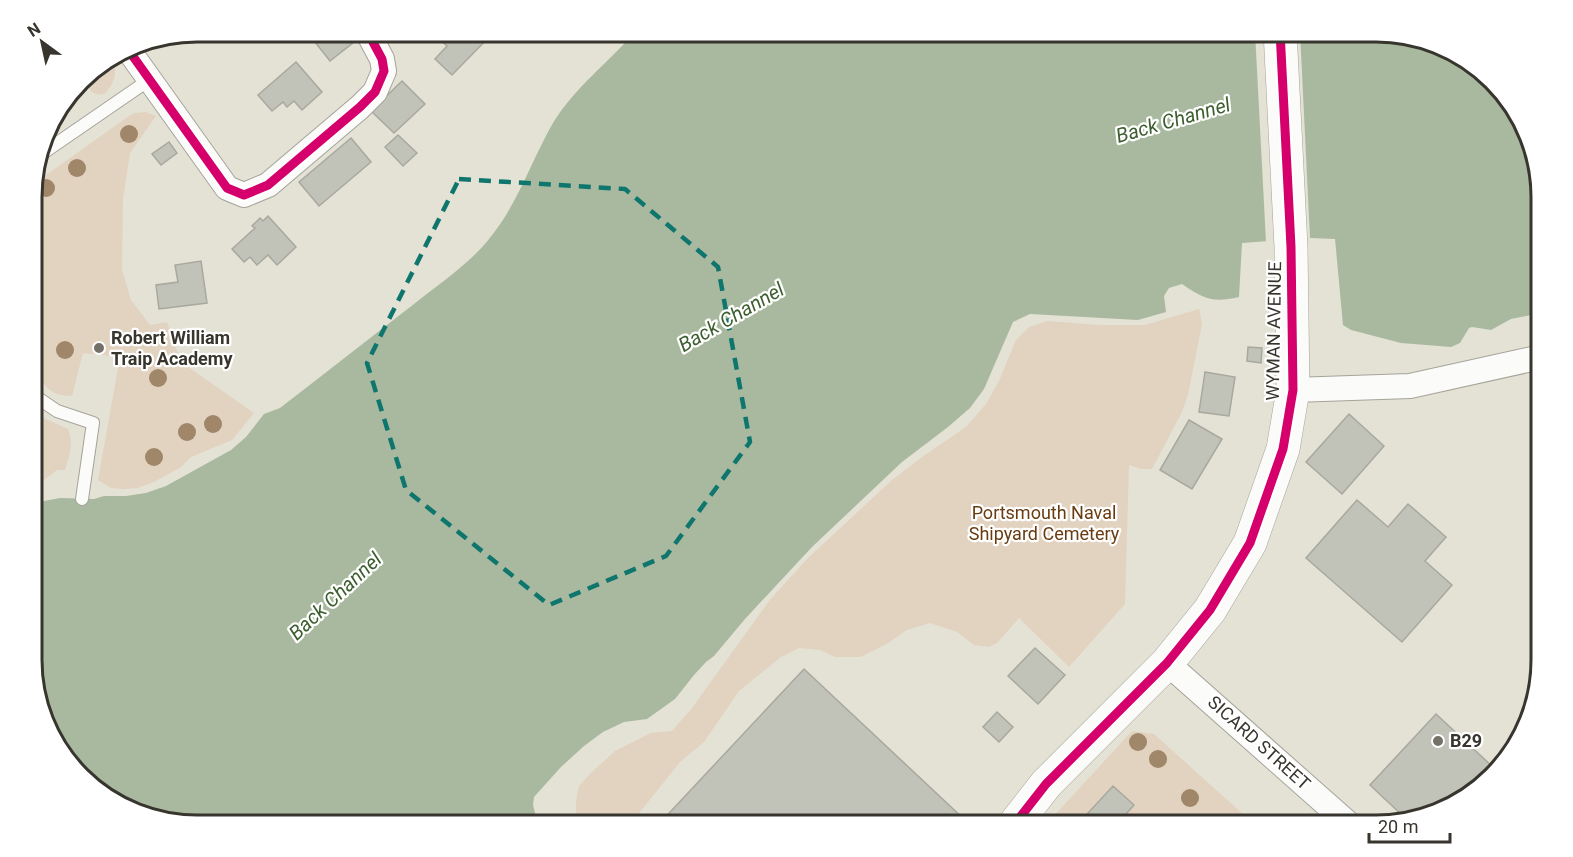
<svg xmlns="http://www.w3.org/2000/svg" width="1573" height="857" font-family="Roboto,sans-serif">
<rect width="100%" height="100%" fill="#e4e2d5"/>
<path fill="#e2d2c0" d="M112 57C118 71 115 84 104 94 95 96 84 90 91 79 93 75 100 71 104 69L101 64Z
M146 112 156 116 130 153 123 199 122 269 131 300 150 325 167 322 181 362 254 413 232 440 191 457 181 467 154 482 138 488 123 489 111 488 98 480 120 357 83 353 72 396C49 396 44 385 32 367V185L129 116 135 113Z
M1199 309 1202 324 1188 395 1181 414 1152 469H1141L1129 465 1125 604 1069 667 1019 618 997 643 989 647 974 645 957 632 930 623 907 630 885 645 860 657H835L820 650 799 648 781 657 739 691 704 742 680 762 636 817 621 825H585L576 813V801L579 786 593 771 615 751 651 733 672 731 692 708 769 601 807 559 892 480 922 457 966 427 986 404 999 381 1016 340 1029 327 1048 321 1100 325H1145Z
M32 410 39 416 68 429C74 443 69 456 65 470H57L44 480 33 477Z
M1132 731 1154 734 1255 825H1048L1052 818Z"/>
<path fill="#a9b99f" d="M635 32H1376L1450 49 1513 105 1540 175 1541 313 1511 319 1491 330 1472 327 1469 328 1460 343 1451 347 1401 343 1351 330 1343 325 1335 239 1310 238 1242 243 1239 297C1212 303 1204 299 1182 284L1169 288 1164 296 1166 312 1138 320 1030 314 1013 322 984 389 970 408 948 427 902 462 812 547 745 619 714 656 706 662 694 675 675 699 647 719 624 722 603 732 584 746 561 767 534 797 533 805 538 825H197L123 808 60 752 33 682V500L39 502 60 498 94 499 104 496H126L146 493 166 486 231 450 246 437 264 414 280 408C325 373 369 339 414 304 439 284 469 264 489 239 518 204 531 161 553 123 575 87 608 63 635 32Z"/>
<path fill="#e4e2d5" d="M1255 32H1300L1310 238 1266 242Z"/>
<path fill="#c1c2b8" stroke="#a8a89f" stroke-width="1.5" d="M318 31H346L354 42 330 61 311 37Z
M442 31H495L452 75 435 59 447 46 437 37Z
M296 62 322 92 302 110 294 101 287 107 283 102 272 111 258 95Z
M402 81 425 104 394 133 371 111Z
M398 135 417 153 403 166 385 147Z
M351 138 371 162 319 206 299 182Z
M169 142 177 153 161 165 152 154Z
M268 216 296 247 277 265 268 255 257 265 250 257 244 262 232 249 255 228 252 226 260 218 263 221Z
M201 261 207 303 159 309 156 285 178 282 175 265Z
M1248 347 1262 348 1261 363 1247 361Z
M1205 372 1235 377 1229 416 1199 412Z
M1349 414 1384 446 1342 494 1306 462Z
M1189 420 1222 439 1192 489 1160 470Z
M1357 500 1388 527 1408 504 1446 537 1425 561 1452 585 1402 642 1306 558Z
M1035 648 1065 675 1038 704 1008 676Z
M804 669 966 821 962 825H658Z
M997 712 1013 727 999 742 983 727Z
M1436 714 1494 768 1468 798 1406 819 1370 785Z
M1113 786 1134 805 1126 814 1138 825H1077Z"/>
<g fill="none" stroke-linecap="round" stroke-linejoin="round">
<g stroke="#a5a39a" stroke-width="14">
<path id="lane" d="M40 155 149 80
M32 394 57 411 93 423 82 499"/>
</g>
<g stroke="#a5a39a" stroke-width="26">
<path id="street" d="M127 48 227 188 244 195 268 185 360 107 375 92 384 71 382 59 367 31
M1293 390 1410 386 1541 357
M1167 663 1350 825"/>
</g>
<g stroke="#a5a39a" stroke-width="34">
<path id="secondary" d="M1014 825 1046 784 1167 663 1210 610 1250 543 1283 449 1293 390 1291 247 1280 31"/>
</g>
<use href="#lane" stroke="#fbfbf9" stroke-width="12"/>
<use href="#street" stroke="#fbfbf9" stroke-width="24"/>
<use href="#secondary" stroke="#fbfbf9" stroke-width="33"/>
<g stroke="#fff" stroke-width="13">
<path id="cycleway" d="M127 48 227 188 244 195 268 185 360 107 375 92 384 71 382 59 367 31
M1014 825 1046 784 1167 663 1210 610 1250 543 1283 449 1293 390 1291 247 1280 31"/>
</g>
<use href="#cycleway" stroke="#d6006c" stroke-width="9"/>
</g>
<g fill="#a08769">
<circle cx="129" cy="134" r="9"/>
<circle cx="77" cy="168" r="9"/>
<circle cx="46" cy="188" r="9"/>
<circle cx="65" cy="350" r="9"/>
<circle cx="158" cy="378" r="9"/>
<circle cx="213" cy="424" r="9"/>
<circle cx="187" cy="432" r="9"/>
<circle cx="154" cy="457" r="9"/>
<circle cx="1138" cy="742" r="9"/>
<circle cx="1158" cy="759" r="9"/>
<circle cx="1190" cy="798" r="9"/>
</g>
<path fill="none" stroke="#0f766e" stroke-width="4.5" stroke-dasharray="12 8" stroke-linejoin="round" d="M459 179 625 189 718 267 750 442 666 556 549 605 406 490 367 363Z"/>
<g fill="#747268" stroke="#fff" stroke-width="2">
<circle cx="99" cy="348" r="6"/>
<circle cx="1438" cy="741" r="6"/>
</g>
<g text-anchor="middle" stroke-width="4.5" stroke-linejoin="round" paint-order="stroke">
<g font-size="18" fill="#37352d" stroke="#fff">
<text transform="translate(1274 331) rotate(-89)" y="6">WYMAN AVENUE</text>
<text transform="translate(1259 743) rotate(42)" y="6">SICARD STREET</text>
</g>
<g font-size="18" font-weight="bold" fill="#37352d" stroke="#fff" text-anchor="start">
<text x="111" y="344">Robert William<tspan x="111" dy="21">Traip Academy</tspan></text>
<text x="1450" y="747">B29</text>
</g>
<g font-size="18" fill="#683c10" stroke="#fff">
<text x="1044" y="519">Portsmouth Naval<tspan x="1044" dy="21">Shipyard Cemetery</tspan></text>
</g>
<g font-size="20" font-style="italic" fill="#3c5e2e" stroke="#fff">
<text transform="translate(1173 120) rotate(-16)" y="7">Back Channel</text>
<text transform="translate(731 317) rotate(-30)" y="7">Back Channel</text>
<text transform="translate(335 596) rotate(-43)" y="7">Back Channel</text>
</g>
</g>
<path d="M0 0H1573V857H0ZM197 42H1376A155 155 0 0 1 1531 197V660A155 155 0 0 1 1376 815H197A155 155 0 0 1 42 660V197A155 155 0 0 1 197 42Z" fill="#fff" fill-rule="evenodd"/>
<path fill="none" stroke="#37352d" stroke-width="3" d="M197 42H1376A155 155 0 0 1 1531 197V660A155 155 0 0 1 1376 815H197A155 155 0 0 1 42 660V197A155 155 0 0 1 197 42Z"/>
<g transform="translate(42 42) rotate(327)" stroke="#ffffff" stroke-width="4.5" paint-order="stroke">
<path d="M0-4.5L10 22L0 15L-10 22Z" fill="#37352d"/>
<text y="-9" font-size="16" font-weight="bold" text-anchor="middle" fill="#37352d">N</text>
</g>
<path d="M1369 833v9h81v-9" fill="none" stroke="#37352d" stroke-width="3"/>
<text x="1378" y="833" font-size="18" fill="#37352d" stroke="#ffffff" stroke-width="4.5" paint-order="stroke">20 m</text>
</svg>
